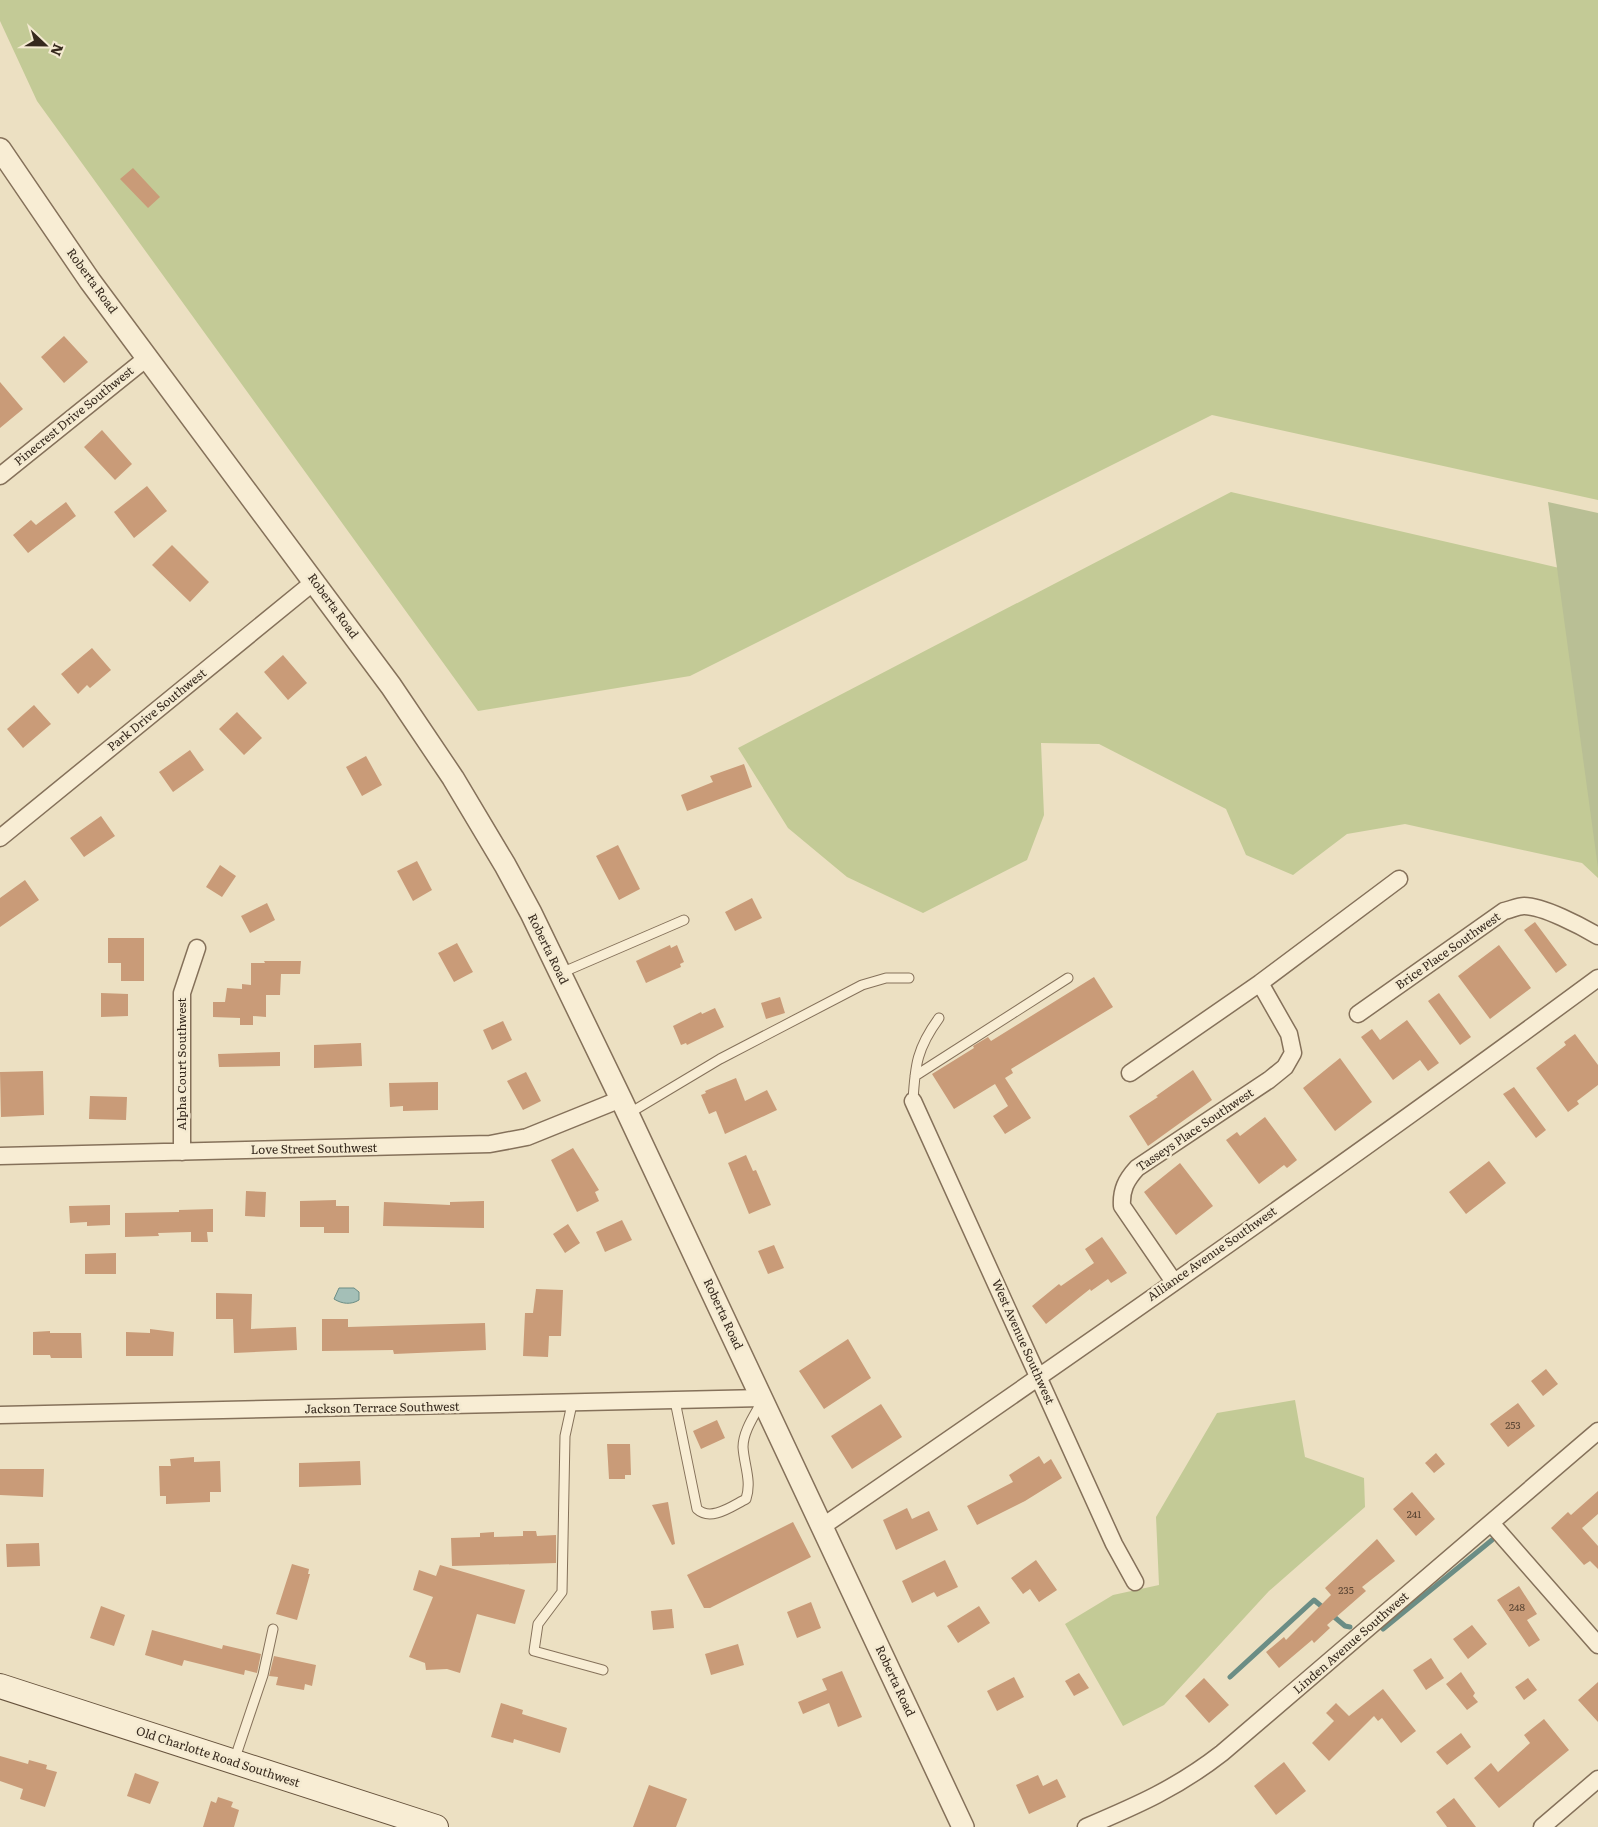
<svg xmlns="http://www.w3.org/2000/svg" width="1598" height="1827" font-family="Literata,serif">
<rect width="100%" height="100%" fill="#ece0c2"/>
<path fill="#c3ca96" d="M0 0H1598V500L1212 415 690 676 478 711 37 101 0 21Z
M1231 492 1598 577V878L1582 863 1405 824 1347 834 1293 875 1246 855 1226 809 1099 744 1041 743 1044 815 1027 860 923 913 847 877 788 828 738 748Z
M1295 1400 1305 1457 1364 1478 1365 1507 1269 1591 1164 1705 1123 1726 1065 1624 1113 1595 1159 1585 1156 1517 1217 1413Z"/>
<path fill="#b9bf95" d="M1548 502 1598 513V868Z"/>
<path fill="#a4bfb7" stroke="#6b8d85" d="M339 1288H354L359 1292V1300C351 1305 342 1304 334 1299Z"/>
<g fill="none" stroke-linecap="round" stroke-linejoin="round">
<path stroke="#6b8d85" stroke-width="5" d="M1383 1629 1492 1540
M1230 1677 1314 1600 1345 1626 1350 1627"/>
</g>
<path fill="#c99b78" d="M133 168 160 197 148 208 120 179Z
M64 336 88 362 64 383 41 357Z
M0 382 23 409 0 428Z
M102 430 132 464 115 480 84 447Z
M147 486 167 511 134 538 114 512Z
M66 502 76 516 28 553 13 535 31 520 36 525Z
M172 545 209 582 190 602 152 565Z
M92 648 111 670 90 688 87 685 78 694 61 674Z
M283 655 307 683 288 700 264 672Z
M34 705 51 724 23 748 7 729Z
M237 712 262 738 244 755 219 729Z
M190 750 204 770 173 792 159 772Z
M366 756 382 785 362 796 346 767Z
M744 764 752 787 687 811 681 795 713 782 710 776Z
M101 816 115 836 84 857 70 838Z
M618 845 640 889 619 900 596 856Z
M417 861 432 890 413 901 397 871Z
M220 865 236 876 222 897 206 887Z
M25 880 39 900 0 927V898Z
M752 898 762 918 735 931 725 912Z
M267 903 275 920 250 933 241 916Z
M1535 922 1567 965 1556 973 1524 930Z
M108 938H144V981H121V963H108Z
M457 943 473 972 454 982 438 953Z
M670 945 671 948 677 945 684 962 680 964 681 967 646 983 636 961Z
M1499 945 1531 988 1490 1019 1458 976Z
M264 961H301L300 974H281L280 995H266V1017L253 1016V1025H240V1018L213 1017V1002H225L227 988 242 989V984L251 985V963H265Z
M1094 977 1113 1007 1011 1069 1013 1073 1005 1078 1031 1118 1005 1134 993 1116 1008 1106 995 1084 954 1109 932 1074 974 1048 973 1046 988 1037 991 1041Z
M101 993 128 994V1016L101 1017Z
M1439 993 1471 1037 1460 1045 1428 1001Z
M780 997 785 1013 766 1019 761 1003Z
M715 1008 724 1027 687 1045 686 1043 681 1045 673 1026 701 1012 702 1014Z
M1407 1020 1439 1063 1428 1071 1420 1060 1393 1080 1361 1037 1372 1029 1380 1040Z
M503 1021 512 1040 492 1050 483 1030Z
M1575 1034 1598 1065V1085L1577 1101 1579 1104 1568 1112 1536 1068 1566 1045 1564 1042Z
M361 1043 362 1066 314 1068V1045Z
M280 1052V1066L219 1067 218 1054Z
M1340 1058 1372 1102 1335 1131 1303 1088Z
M1193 1070 1212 1100 1148 1146 1129 1116 1158 1097 1156 1096Z
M43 1071 44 1115 1 1117 0 1072Z
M526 1072 541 1101 523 1110 507 1081Z
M736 1078 745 1101 767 1090 777 1110 725 1134 716 1111 709 1114 701 1095 706 1093 705 1091Z
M438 1082V1110L403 1111V1106L390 1107 389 1083Z
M1514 1087 1546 1130 1536 1138 1503 1094Z
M90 1096 127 1097 126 1120 89 1119Z
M1265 1117 1297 1160 1287 1168 1284 1165 1259 1184 1226 1140 1237 1132 1240 1136Z
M573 1148 599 1190 595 1192 599 1201 577 1212 551 1160Z
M746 1155 753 1171 756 1170 771 1205 749 1214 728 1163Z
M1489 1161 1506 1183 1466 1214 1449 1192Z
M1180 1163 1213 1206 1176 1235 1144 1192Z
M246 1191 266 1192 265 1217 245 1216Z
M336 1200V1206H349V1233H324V1227H300V1201Z
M484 1201V1228L383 1226 384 1202 450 1205V1202Z
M110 1205V1225L87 1226V1222L70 1223 69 1206Z
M213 1209V1232H207L208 1242H191V1232L158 1233 159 1236 125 1237V1213L179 1212V1210Z
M622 1220 632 1240 605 1252 596 1232Z
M568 1224 580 1243 565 1253 553 1234Z
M1102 1237 1127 1273 1111 1283 1108 1279 1091 1291 1090 1289 1046 1324 1032 1306 1059 1284 1061 1286 1094 1263 1085 1249Z
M774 1245 784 1268 768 1274 758 1251Z
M116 1253V1274H85V1254Z
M536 1289 563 1290 561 1336H549L548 1357 523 1356 525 1313H533Z
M216 1293 252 1294 251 1329 296 1327 297 1350 234 1353 233 1319H216Z
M322 1319H348V1327L485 1323 486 1350 394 1354 393 1350 322 1351Z
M150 1329 174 1332 173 1356H126V1332L150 1333Z
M50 1331V1333H81L82 1358H51L50 1355H33V1332Z
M848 1339 871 1378 824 1409 799 1371Z
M1546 1369 1558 1384 1543 1396 1531 1381Z
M1518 1403 1535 1426 1508 1447 1490 1424Z
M881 1404 902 1437 852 1469 831 1436Z
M717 1420 725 1438 701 1449 693 1431Z
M607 1444H630L631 1475H625V1479H609Z
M1436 1453 1445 1464 1434 1473 1425 1463Z
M1039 1456 1044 1464 1051 1459 1062 1478 1025 1501 977 1525 967 1506 1013 1482 1009 1475Z
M194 1457V1462L220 1461 221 1492H210V1502L166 1504V1496H160L159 1466H171L170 1459Z
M360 1461 361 1485 299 1487V1463Z
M0 1469H44L43 1497 0 1495Z
M1598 1491V1514L1582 1528 1598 1546V1569L1590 1561 1584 1565 1551 1528 1568 1512 1571 1515Z
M1412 1492 1435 1519 1416 1536 1393 1509Z
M668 1502 675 1544 672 1545 652 1505Z
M907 1508 912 1519 929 1511 938 1530 896 1550 883 1520Z
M793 1522 811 1557 710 1608H704L687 1575Z
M523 1531H536L537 1536 556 1535V1563L452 1566 451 1538 480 1537V1533L494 1532V1537L523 1536Z
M1377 1539 1395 1561 1362 1587 1366 1591 1327 1625 1330 1628 1314 1643 1312 1640 1279 1668 1266 1652 1284 1637 1286 1640 1331 1595 1325 1588Z
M39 1543 40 1566 7 1567 6 1544Z
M945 1560 958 1587 937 1597 934 1592 912 1603 902 1581Z
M1036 1560 1057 1590 1039 1602 1030 1589 1023 1594 1011 1578Z
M292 1564 309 1569 308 1574H310L297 1620 276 1614Z
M440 1565 525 1590 515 1624 477 1614 460 1673 447 1669 426 1670 425 1663 409 1657 433 1597 413 1590 419 1570 436 1576Z
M1519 1586 1537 1614 1527 1620 1540 1640 1529 1647 1497 1600Z
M811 1602 821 1628 797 1638 787 1612Z
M101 1606 125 1615 114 1646 90 1638Z
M979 1606 990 1623 958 1643 947 1626Z
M672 1609 674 1628 653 1630 651 1611Z
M1472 1625 1487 1644 1468 1659 1453 1639Z
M152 1630 222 1649 223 1645 261 1654 257 1673 245 1670 244 1675 184 1660 182 1666 145 1655Z
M738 1644 744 1665 711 1675 705 1654Z
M274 1656 316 1665 312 1686 305 1684 304 1690 276 1685 278 1677 269 1676Z
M1431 1658 1444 1678 1426 1690 1413 1670Z
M842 1671 862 1717 838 1727 829 1703 803 1714 798 1702 827 1690 822 1679Z
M1461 1672 1475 1693 1473 1696 1478 1702 1467 1710 1446 1684Z
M1079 1673 1089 1688 1074 1696 1065 1681Z
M1014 1677 1024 1697 997 1711 987 1691Z
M1204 1678 1229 1705 1209 1723 1185 1696Z
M1528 1678 1537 1690 1524 1700 1515 1687Z
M1598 1682V1722L1578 1700Z
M1383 1689 1416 1731 1401 1743 1382 1718 1378 1721 1374 1716 1329 1761 1312 1743 1334 1721 1326 1713 1336 1703 1349 1716Z
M501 1703 523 1710 522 1714 567 1728 560 1753 514 1739 513 1743 491 1737Z
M1544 1719 1569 1750 1499 1808 1474 1778 1491 1763 1498 1772 1530 1743 1524 1735Z
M1461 1733 1471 1747 1447 1765 1436 1752Z
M0 1756 28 1764 29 1760 47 1765 46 1769 57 1772 45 1807 20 1799 23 1789 0 1781Z
M1284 1762 1306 1791 1276 1815 1254 1786Z
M135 1773 159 1782 150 1804 127 1796Z
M1038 1775 1043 1786 1057 1779 1066 1797 1029 1814 1016 1785Z
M649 1785 687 1799 676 1827H633Z
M218 1797 233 1802 231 1807 239 1810 234 1827H203L211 1801 216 1803Z
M1454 1798 1476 1827H1447L1436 1812Z"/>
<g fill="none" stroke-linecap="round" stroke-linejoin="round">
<g stroke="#85715a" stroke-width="11">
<path id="service" d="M561 973 684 920
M915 1076 1068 978
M913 1101C915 1065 917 1048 939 1018
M628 1114 720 1059 862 985 886 978H909
M675 1401 697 1509C711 1522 732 1506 746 1499 752 1481 744 1465 743 1447 743 1432 754 1416 761 1403
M572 1404 565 1436 562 1592 538 1624 534 1651 603 1670
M234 1761 263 1675 273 1629"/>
</g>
<g stroke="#85715a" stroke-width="19">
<path id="minor" d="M0 476 148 357
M0 838 315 581
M1358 1014 1504 911C1510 910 1518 906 1524 906 1543 906 1581 926 1598 936
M1130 1073 1260 983 1399 879
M913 1101 1114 1544 1135 1582
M182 1152V993L197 948
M0 1156 490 1144 527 1137 621 1099
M1174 1282 1122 1206C1121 1190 1126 1180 1137 1168L1269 1080 1285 1067 1293 1053 1289 1034 1260 983
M0 1415 763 1398
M1491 1523 1598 1645
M823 1526C1084 1347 1343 1166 1598 978
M1086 1827C1138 1805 1177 1788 1222 1753L1598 1431
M1542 1827 1598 1779"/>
</g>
<g stroke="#85715a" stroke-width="24">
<path id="tertiary" d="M0 149 90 281 391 686 453 778 505 865 531 913 621 1099 963 1827"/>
</g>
<g stroke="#67533d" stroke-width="26">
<path id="secondary" d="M0 1686 436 1827"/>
</g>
<use href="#service" stroke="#f8edd4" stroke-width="9"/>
<use href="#minor" stroke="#f8edd4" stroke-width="16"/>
<use href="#tertiary" stroke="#f8edd4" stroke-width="21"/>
<use href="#secondary" stroke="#f8edd4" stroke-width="24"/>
</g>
<g text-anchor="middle" stroke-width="5" stroke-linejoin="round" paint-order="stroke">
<g font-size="10" fill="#5b4634">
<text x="1513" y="1429">253</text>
<text x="1414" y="1518">241</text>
<text x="1346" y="1594">235</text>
<text x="1517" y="1611">248</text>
</g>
<g font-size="12" fill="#36291d" stroke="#f4ead1">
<text transform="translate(92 281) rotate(54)" y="4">Roberta Road</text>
<text transform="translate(74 416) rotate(-39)" y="4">Pinecrest Drive Southwest</text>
<text transform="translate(333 606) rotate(54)" y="4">Roberta Road</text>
<text transform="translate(157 710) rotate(-39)" y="4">Park Drive Southwest</text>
<text transform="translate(548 949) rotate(64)" y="4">Roberta Road</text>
<text transform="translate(1448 951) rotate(-35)" y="4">Brice Place Southwest</text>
<text transform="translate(182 1064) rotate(-90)" y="4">Alpha Court Southwest</text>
<text transform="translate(1195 1130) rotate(-34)" y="4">Tasseys Place Southwest</text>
<text transform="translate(314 1149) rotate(-1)" y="4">Love Street Southwest</text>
<text transform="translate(1212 1254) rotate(-35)" y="4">Alliance Avenue Southwest</text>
<text transform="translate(723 1314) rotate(65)" y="4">Roberta Road</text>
<text transform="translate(1023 1342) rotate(66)" y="4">West Avenue Southwest</text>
<text transform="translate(382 1408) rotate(-1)" y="4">Jackson Terrace Southwest</text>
<text transform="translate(1351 1643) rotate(-41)" y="4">Linden Avenue Southwest</text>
<text transform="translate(895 1681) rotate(65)" y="4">Roberta Road</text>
<text transform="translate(218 1757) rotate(18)" y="4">Old Charlotte Road Southwest</text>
</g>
</g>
<g transform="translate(45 45) rotate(112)" stroke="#f4ead1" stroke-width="4" paint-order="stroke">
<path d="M0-4L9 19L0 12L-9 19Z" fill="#36291d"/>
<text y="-8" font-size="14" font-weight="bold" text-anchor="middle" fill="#36291d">N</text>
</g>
</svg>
